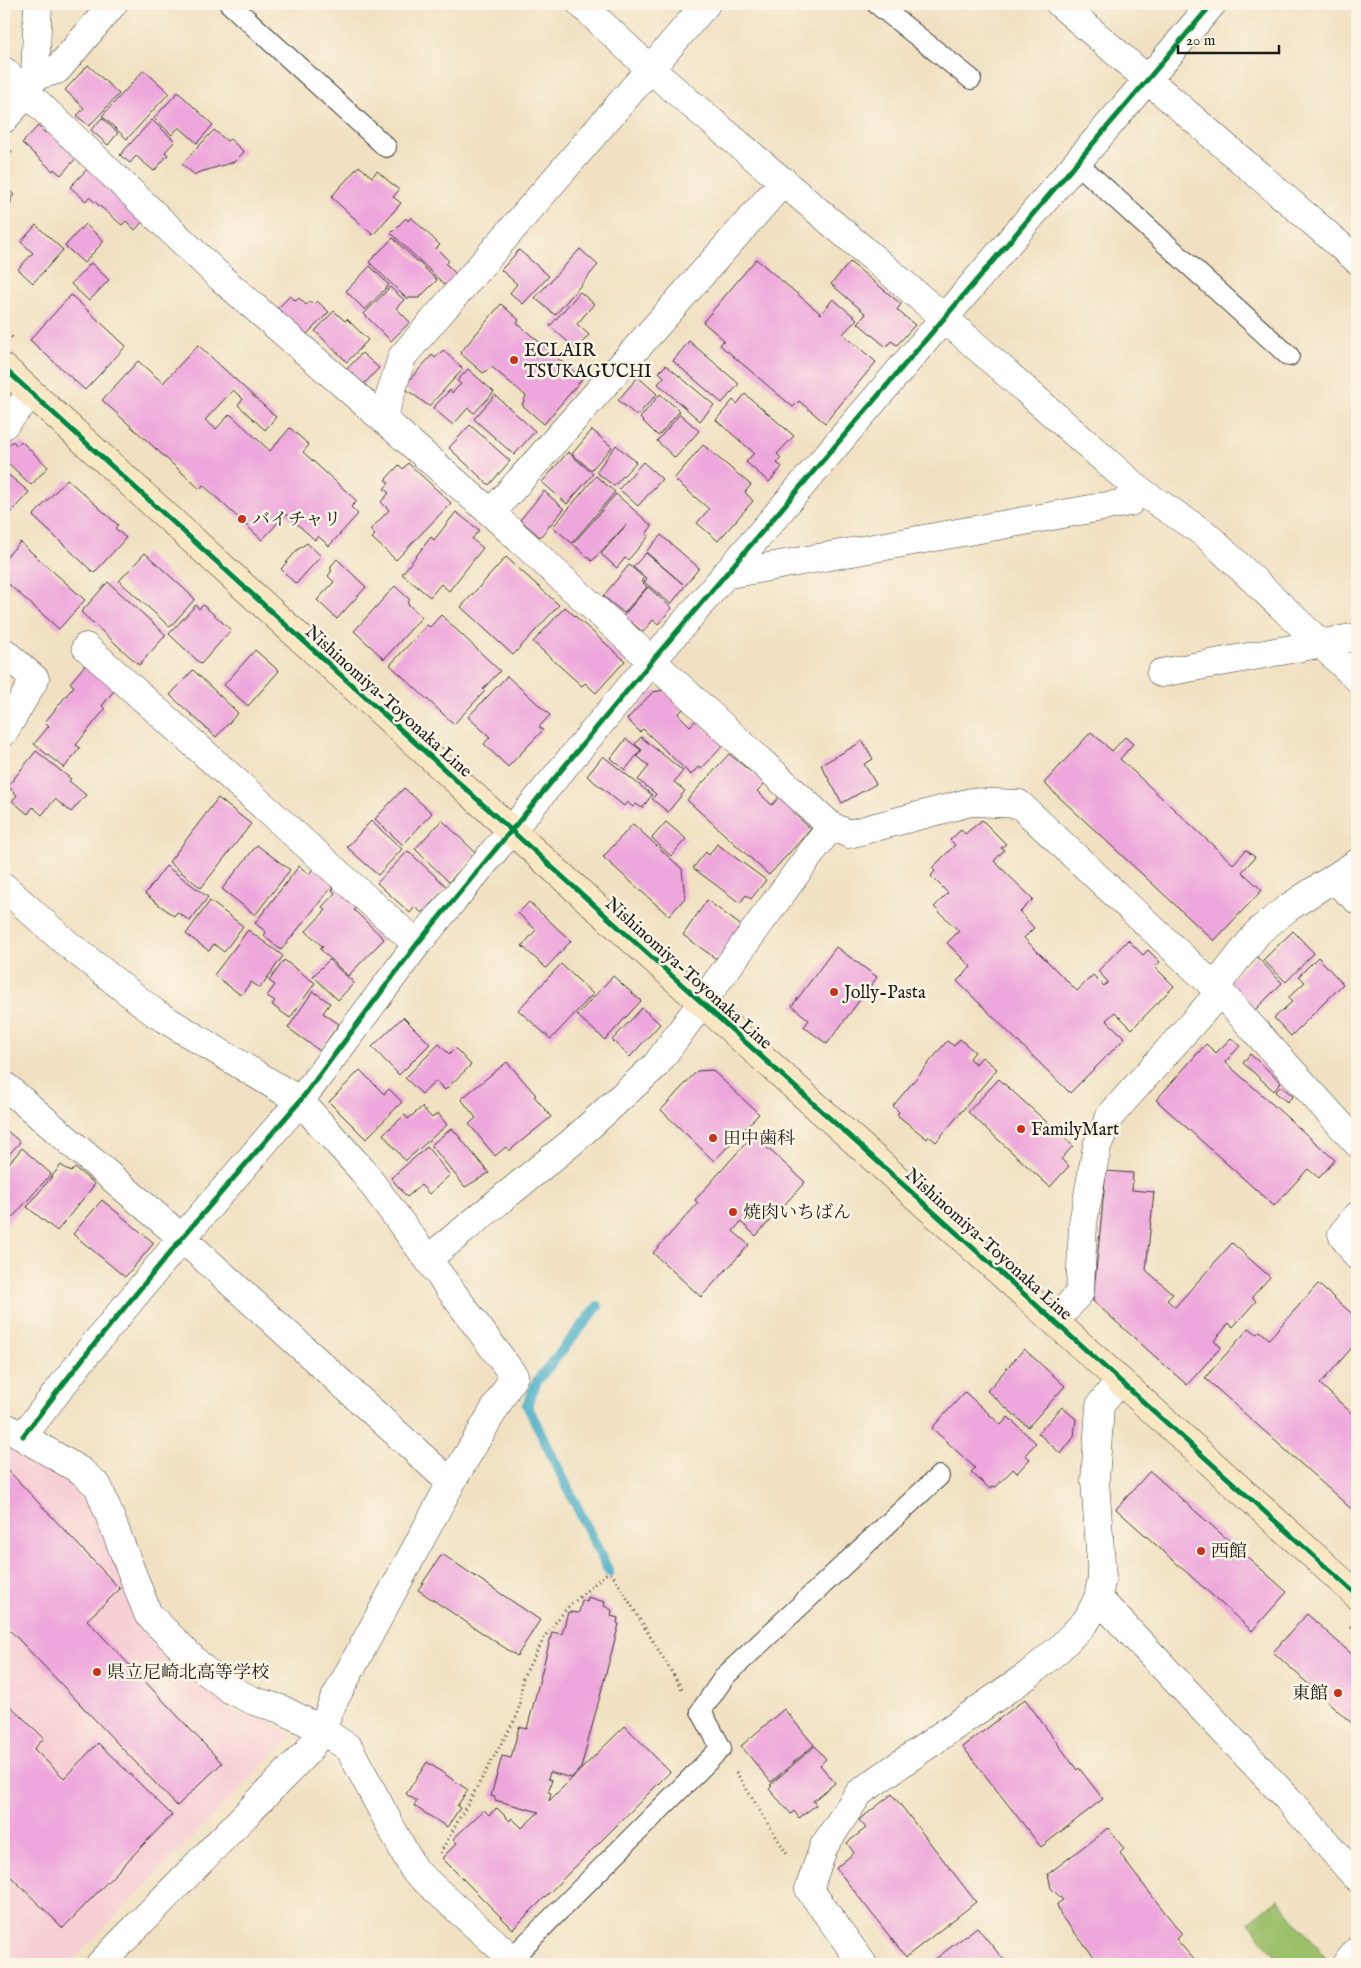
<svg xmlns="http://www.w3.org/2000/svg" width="1361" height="1968" font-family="'IM FELL English','Noto Serif JP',serif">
<rect width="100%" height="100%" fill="#fcf5e5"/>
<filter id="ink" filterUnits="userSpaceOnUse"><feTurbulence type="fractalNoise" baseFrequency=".02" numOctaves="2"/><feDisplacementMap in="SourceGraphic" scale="10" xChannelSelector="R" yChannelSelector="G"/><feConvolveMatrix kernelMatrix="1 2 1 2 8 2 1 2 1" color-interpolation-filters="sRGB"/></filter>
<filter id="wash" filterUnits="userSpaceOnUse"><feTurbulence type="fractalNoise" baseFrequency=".0096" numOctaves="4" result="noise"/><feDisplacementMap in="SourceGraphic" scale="20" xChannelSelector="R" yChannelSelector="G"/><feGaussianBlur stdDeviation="1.12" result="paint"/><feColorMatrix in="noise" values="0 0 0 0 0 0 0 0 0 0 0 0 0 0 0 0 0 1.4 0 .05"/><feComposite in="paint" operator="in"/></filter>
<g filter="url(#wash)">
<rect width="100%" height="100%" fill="#f1e1c2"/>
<path fill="#f7cfd5" d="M4 1444 58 1474 93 1505 134 1616 148 1634 231 1711 272 1722 291 1736 69 1964H4Z"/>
<path fill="#9bc06a" stroke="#5c6e43" d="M1278 1899 1329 1962 1327 1964H1283L1249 1922Z"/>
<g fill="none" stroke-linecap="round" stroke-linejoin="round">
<path stroke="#46aec6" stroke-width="10" d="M598 1306 537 1381 527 1405 609 1572"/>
</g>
<g id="blocks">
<path fill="#eea7dc" d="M88 65 119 94 89 126 77 116 84 108 65 90Z
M144 70 169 93 127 139 102 116Z
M178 92 213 125 197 143 179 127 172 135 154 118Z
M102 118 118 133 108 145 91 130Z
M152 120 175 141 165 152 168 155 154 171 136 156 130 163 120 155Z
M38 126 45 133 48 130 77 157 61 175 54 169 53 171 22 143Z
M214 130 227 141 230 139 244 152 234 162 197 173 195 175 182 164Z
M91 165 147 217 135 230 126 221 122 225 89 197 86 201 70 187Z
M359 166 372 177 377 171 399 190 393 197 401 203 373 235 331 197Z
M4 185 14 195 11 198V204L5 212 9 219 4 226Z
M411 217 440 245 436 248 449 261 446 264 458 276 447 287 391 233 406 218 408 221Z
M85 224 104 241 84 263 65 246Z
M36 225 63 250 33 283 18 269 33 253 21 242Z
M393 238 437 280 419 298H406L369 262Z
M580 249 598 265 555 315 535 298Z
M519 250 549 276 523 304 510 293 517 284 501 270Z
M756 259 821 314 833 299 857 319 843 334 876 362 825 423 799 401 793 407 720 345 724 340 703 322Z
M850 262 901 304 897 310 915 325 897 345 891 341 886 347 858 323 866 314 831 284Z
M91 263 109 280 89 301 71 284Z
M370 266 389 285 365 310 346 291Z
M390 287 404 300 396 308 410 322 391 341 364 314Z
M580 292 594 304 577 324 589 335 576 349 550 326Z
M71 295 126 346 85 390 30 340Z
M290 296 296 301 299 298 306 305 310 301 314 305 317 301 329 312 304 337 276 310Z
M501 304 519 320 517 323 582 379 544 424 522 405 526 396 492 367 483 373 460 353Z
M334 311 345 321 347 319 368 340 347 362 315 331Z
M689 341 739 384 722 403 673 361Z
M198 345 276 417 265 430 238 405 243 399 233 390 205 420 216 429 230 414 270 451 290 428 309 445 303 452 357 501 351 507 358 514 329 546 318 536 315 540 286 514 262 540 203 485 200 489 102 400 138 361 163 383Z
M443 350 463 369 429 406 403 387 432 355 435 358Z
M362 353 379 368 361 387 345 371Z
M666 365 714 405 700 421 658 384 664 377 659 372Z
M468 369 494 392 474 413 468 408 453 425 433 408 450 390 452 393 461 384 457 381Z
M638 377 657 394 637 416 618 400Z
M660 394 680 411 658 436 640 418Z
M745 394 794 436 777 454 781 458 777 463 782 467 769 482 746 462 754 453 716 420 733 400 737 404Z
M495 395 535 431 514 455 474 419Z
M680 414 699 431 675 458 657 441Z
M470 425 510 461 489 485 449 448Z
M592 430 612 447 591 470 572 454Z
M13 441 17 446 21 441 48 467 31 485 4 459V450Z
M616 445 636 462 614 486 596 472Z
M703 445 751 485 745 492 753 501 718 541 697 523 709 509 674 479Z
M568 452 593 474 567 504 542 482Z
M643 462 662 479 638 506 619 489Z
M408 463 451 503 396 560 372 538 375 535 370 530 389 510 381 502 389 493 384 489 389 483 385 480 399 465 403 469Z
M4 471 29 492 4 520Z
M596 476 615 492 572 543 553 527Z
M67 479 118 525 115 528 126 538 94 573 33 516Z
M544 491 564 509 540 537 520 520Z
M616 494 652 526 646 534 649 536 628 560 625 558 617 568 601 554 626 525 592 561 573 544Z
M456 512 479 530 472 539 483 548 449 591 441 584 430 597 402 574 431 537 434 540Z
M661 535 699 568 671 604 644 582 647 579 633 567 646 553 683 584 646 552Z
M20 542 85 600 59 629 4 580V560Z
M307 543 321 556 296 584 281 569 297 550Z
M145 553 195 599 170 627 119 581Z
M506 557 559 605 513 655 461 607Z
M337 559 366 587 337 619 317 600 334 582 328 576 331 572V566Z
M629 565 644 578 641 581 647 587 624 613 603 596Z
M108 582 166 635 139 665 81 612Z
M395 586 410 600 407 603 422 617 384 659 354 631Z
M648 587 672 608 658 624 653 620 643 632 623 616Z
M196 605 199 609 203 605 231 630 201 664 169 634Z
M565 607 625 661 596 693 585 683 582 686 533 642Z
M441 615 500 671 483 689 485 691 454 724 390 665 427 625 430 627Z
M255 650 279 671 248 706 224 685Z
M86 664 116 688 102 706 105 709 76 745 80 748 64 768 34 744 49 726 45 722 74 686 70 683Z
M193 670 238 713 216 737 170 695Z
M507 676 550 715 539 727 543 730 508 767 484 744 490 737 468 717Z
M664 690 683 709 678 714 690 726 697 720 724 745 701 769 698 767 691 775 643 729 640 732 627 719 653 692Z
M1091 732 1112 751 1125 737 1133 744 1120 759 1233 864 1246 850 1255 857 1242 872 1262 890 1214 941 1044 783Z
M641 737 683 771 674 782 685 791 668 812 652 799 656 794 638 780 649 766 637 756 642 750 635 744Z
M626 739 641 750 625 770 611 758Z
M863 741 873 759 864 764 876 784 842 803 821 765Z
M36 751 71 779 69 781 86 795 71 812 55 799 42 815 33 807 28 814 12 801 17 795 8 786Z
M729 754 765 783 757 791 772 805 780 796 791 807 789 809 811 829 769 875 687 800Z
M603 756 652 795 642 808 636 804 633 807 627 802 624 806 587 776Z
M404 788 432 813 403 845 375 819Z
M218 798 251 824 201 888 169 862Z
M442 820 476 853 449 882 415 849Z
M982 820 1006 844 1001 848 1004 850 994 861 1033 899 1020 912 1034 928 1024 938 1077 991 1093 975 1104 986 1108 982 1098 971 1128 940 1143 955 1148 950 1160 962 1155 967 1174 986 1132 1029 1115 1012 1106 1020 1125 1038 1070 1093 957 981 971 967 947 943 959 931 934 907 948 893 931 876 935 871 932 868 955 845 950 840 961 830 965 834Z
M371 821 402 849 378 875 347 847Z
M666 822 686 839 671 856 652 838Z
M633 824 682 869 685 898 669 916 603 857Z
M717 844 766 880 751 899 746 895 740 903 693 868 706 852 709 855Z
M257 845 290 870 255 915 222 889Z
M408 851 447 887 422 913 415 907 410 913 377 883Z
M166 866 208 897 190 921 177 912 174 916 145 894Z
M299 866 309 874 315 866 336 882 281 950 264 936 266 932 255 923Z
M339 883 360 903 354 910 384 939 348 976 320 949 323 947 306 931 326 910 322 907 335 893 332 890Z
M707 900 743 927 721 958H715L683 935Z
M210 901 243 926 224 952 214 944 209 951 186 934Z
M529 902 571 941 546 968 522 946 536 930 518 913Z
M248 930 283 956 260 988 251 982 241 995 214 975Z
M1293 931 1314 953 1286 982 1263 960Z
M836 947 877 977 827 1044 804 1027 809 1020 792 1006Z
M1256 956 1282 983 1255 1010 1228 983Z
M1318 957 1343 984 1291 1036 1274 1018 1292 1002 1288 998 1305 982 1299 976Z
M284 960 315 983 290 1018 272 1005 275 1001 267 996 275 985 269 981Z
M329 960 354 983 338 1000 313 976Z
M561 964 593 994 551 1039 518 1010Z
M613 976 641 1001 605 1040 577 1015Z
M313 991 330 1003 323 1013 339 1024 320 1051 288 1028Z
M642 1008 660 1024 630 1057 612 1040Z
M403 1017 430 1044 399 1075 372 1047Z
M1231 1038 1240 1046 1225 1062 1335 1160 1319 1178 1308 1169 1274 1206 1156 1100 1206 1044 1216 1053Z
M960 1039 975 1052 969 1059 976 1064 982 1057 997 1069 936 1142 929 1136 927 1139 897 1115 899 1112 893 1106 947 1041 954 1046Z
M439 1044 449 1054 455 1048 471 1065 445 1090 436 1081 422 1094 405 1078Z
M1250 1054 1281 1082 1274 1091 1243 1063Z
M507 1062 536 1095 534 1096 551 1117 509 1151 506 1147 495 1156 469 1124 476 1118 461 1099Z
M360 1070 384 1094 389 1089 402 1102 366 1139 329 1102Z
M712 1070 759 1114 714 1161 661 1110 697 1071Z
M999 1079 1073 1146 1061 1159 1069 1166 1050 1187 968 1112Z
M1281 1086 1293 1096 1287 1102 1275 1092Z
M422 1107 432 1118 438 1113 447 1125 405 1161 383 1134 405 1115 408 1119Z
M4 1128 20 1142 4 1160Z
M452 1128 489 1173 465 1187 431 1145Z
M753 1135 805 1182 756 1236 741 1222 733 1231 749 1245 701 1297 653 1253 698 1203 695 1200Z
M427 1147 450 1175 429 1194 421 1185 407 1197 391 1178Z
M22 1148 51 1174 4 1227V1169Z
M61 1165 71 1172 75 1168 95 1184 57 1231 27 1207Z
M1106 1171 1133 1173 1132 1190 1154 1192 1146 1270 1173 1294 1167 1300 1175 1307 1232 1243 1270 1277 1252 1297 1256 1301 1233 1327 1229 1323 1214 1341 1221 1347 1187 1385 1093 1301Z
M102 1200 154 1243 125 1277 73 1234Z
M1318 1284 1357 1318V1342L1320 1384 1357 1418V1514L1205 1378 1249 1328 1257 1334 1260 1331 1269 1339Z
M1024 1349 1065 1386 1028 1427 987 1391Z
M965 1392 1001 1425 1008 1417 1036 1443 1025 1455 1030 1459 1017 1473 1013 1469 996 1487 994 1486 990 1489 971 1472 975 1468 932 1428Z
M1062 1407 1076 1419 1074 1437 1061 1454 1038 1433Z
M4 1466 120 1589 87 1620 222 1763 177 1806 4 1624Z
M1150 1471 1287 1592 1252 1631 1116 1509Z
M442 1554 540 1620 517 1656 418 1590Z
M588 1597 605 1602 604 1606 612 1610 611 1616 618 1618 617 1623 619 1624 581 1768 571 1778 550 1772 548 1779 552 1780 548 1792 551 1793 549 1801 625 1726 670 1772 513 1929 442 1858 457 1843 453 1839 484 1810 489 1815 497 1808 510 1821 512 1818 522 1828 539 1812 495 1800V1797L491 1796 502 1756 511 1758 519 1727 527 1729 552 1632 562 1634 568 1612 579 1613 582 1600 587 1602Z
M1307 1614 1357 1659V1728L1273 1652Z
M1025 1699 1077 1770 1079 1768 1103 1799 1041 1847 963 1747Z
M4 1700 44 1738 34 1749 64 1778 98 1743 172 1815 63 1928 4 1870Z
M784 1709 814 1745 771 1782 741 1746Z
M815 1746 826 1759 820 1765 835 1783 813 1801 816 1805 799 1818 794 1811 791 1814 769 1789 772 1786 770 1785Z
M427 1762 468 1790 457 1806 460 1808 447 1827 414 1806 417 1801 406 1794Z
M892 1794 976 1902 906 1957 836 1868 854 1853 847 1843 866 1828 859 1820Z
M1108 1828 1124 1849 1120 1853 1131 1869 1182 1934 1176 1939 1198 1964H1100L1061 1916 1057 1904 1063 1900 1051 1888 1048 1874Z
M977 1927 1007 1964H929Z"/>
</g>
</g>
<g filter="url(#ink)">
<use href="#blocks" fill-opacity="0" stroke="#3c3a35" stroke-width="1"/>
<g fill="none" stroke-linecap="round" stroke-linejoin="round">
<g stroke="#3c3a35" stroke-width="22">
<path id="service" d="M230 4 386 147
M877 4 971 79
M1077 163 1289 356
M506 1964 721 1748 701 1711 725 1676 939 1476"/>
</g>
<g stroke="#3c3a35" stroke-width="29">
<path id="minor" d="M581 4 650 69 943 317 1139 490 1205 534 1357 678
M1060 4 1357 260
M4 71 221 278 491 513 831 826
M35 76 57 70 113 4
M383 418 402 357 706 4
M4 425 31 394
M491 513 784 181
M724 575 1130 502 1139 490
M86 647 417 944
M4 652 35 679 4 732
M1161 673 1357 637
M1333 879 1357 900
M4 887 64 941 155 1013 300 1101 362 1170 514 1376 451 1483 333 1702 322 1730 308 1751 100 1964
M1215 987 1259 931 1289 907 1357 863
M4 1085 182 1238 451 1483
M1357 1216 1342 1234 1357 1256
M429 1258 572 1142 656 1065 831 826 849 834 971 802 1019 804 1220 992 1357 1143
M1055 1322 1080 1292 1083 1223 1097 1146 1110 1116 1220 992
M4 1426 81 1471 98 1486 148 1614 203 1669 231 1690 254 1701 281 1709 322 1730 349 1748 414 1870 518 1964
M23 1436 88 1352 182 1238 300 1101 417 944 651 662 1212 4
M1098 1598 1287 1798 1357 1878
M863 1964 809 1889 824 1846 859 1793 1028 1675 1060 1648 1087 1620 1098 1598 1102 1577 1095 1481 1100 1405 1120 1381
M1346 1964 1357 1951"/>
</g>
<g stroke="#3c3a35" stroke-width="29">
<path id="tertiary" d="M4 119 28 92 35 76 38 4"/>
</g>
<g stroke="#3c3a35" stroke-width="29">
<path id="secondary" d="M4 368 512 831 1357 1595"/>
</g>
<path stroke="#3c3a35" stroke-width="3" stroke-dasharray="1 4" stroke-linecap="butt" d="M4 159 12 150
M4 330 13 338
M1350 1626 1357 1632
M736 1772 787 1854
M440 1853 518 1714 523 1677 547 1633 567 1608 607 1573 613 1575 682 1689"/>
<use href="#service" stroke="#fff" stroke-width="20"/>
<use href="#minor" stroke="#fff" stroke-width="28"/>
<use href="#tertiary" stroke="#fff" stroke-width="28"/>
<use href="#secondary" stroke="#f9e7c3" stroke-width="28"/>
<g stroke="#fcf5e5" stroke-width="8">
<path id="cycleway" d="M4 368 512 831 1357 1595
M23 1436 88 1352 182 1238 300 1101 417 944 651 662 1212 4"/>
</g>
<use href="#cycleway" stroke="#00873e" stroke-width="5"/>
</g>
</g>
<g fill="#c8321e" stroke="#fcf5e5" stroke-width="2">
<circle cx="514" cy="360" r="5"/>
<circle cx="242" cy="519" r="5"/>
<circle cx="834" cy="992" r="5"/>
<circle cx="1021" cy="1129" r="5"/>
<circle cx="713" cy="1138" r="5"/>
<circle cx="733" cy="1212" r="5"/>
<circle cx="1201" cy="1551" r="5"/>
<circle cx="97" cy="1672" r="5"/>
<circle cx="1338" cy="1693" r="5"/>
</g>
<g text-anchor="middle" stroke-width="5" stroke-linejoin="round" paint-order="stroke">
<g font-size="18" fill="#1c1c1c" stroke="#fcf5e5" text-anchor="start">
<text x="524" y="356">ECLAIR<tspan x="524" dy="21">TSUKAGUCHI</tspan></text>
<text x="252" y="525">バイチャリ</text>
<text x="844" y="998">Jolly-Pasta</text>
<text x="1031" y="1135">FamilyMart</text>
<text x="723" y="1144">田中歯科</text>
<text x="743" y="1218">焼肉いちばん</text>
<text x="1211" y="1557">西館</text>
<text x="107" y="1678">県立尼崎北高等学校</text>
<text x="1328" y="1699" text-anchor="end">東館</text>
</g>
<g font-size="18" fill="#1c1c1c" stroke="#fcf5e5">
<text transform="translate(389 701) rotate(42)" y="6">Nishinomiya-Toyonaka Line</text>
<text transform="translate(689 973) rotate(42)" y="6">Nishinomiya-Toyonaka Line</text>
<text transform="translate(989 1244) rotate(42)" y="6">Nishinomiya-Toyonaka Line</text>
</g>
</g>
<rect width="1361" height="1968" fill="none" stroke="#fcf5e5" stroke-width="20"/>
<path d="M1178 45v8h101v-8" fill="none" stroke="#1c1c1c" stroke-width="2.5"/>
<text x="1186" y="45" font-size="15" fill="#1c1c1c" stroke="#fcf5e5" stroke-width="4" paint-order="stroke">20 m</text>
</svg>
